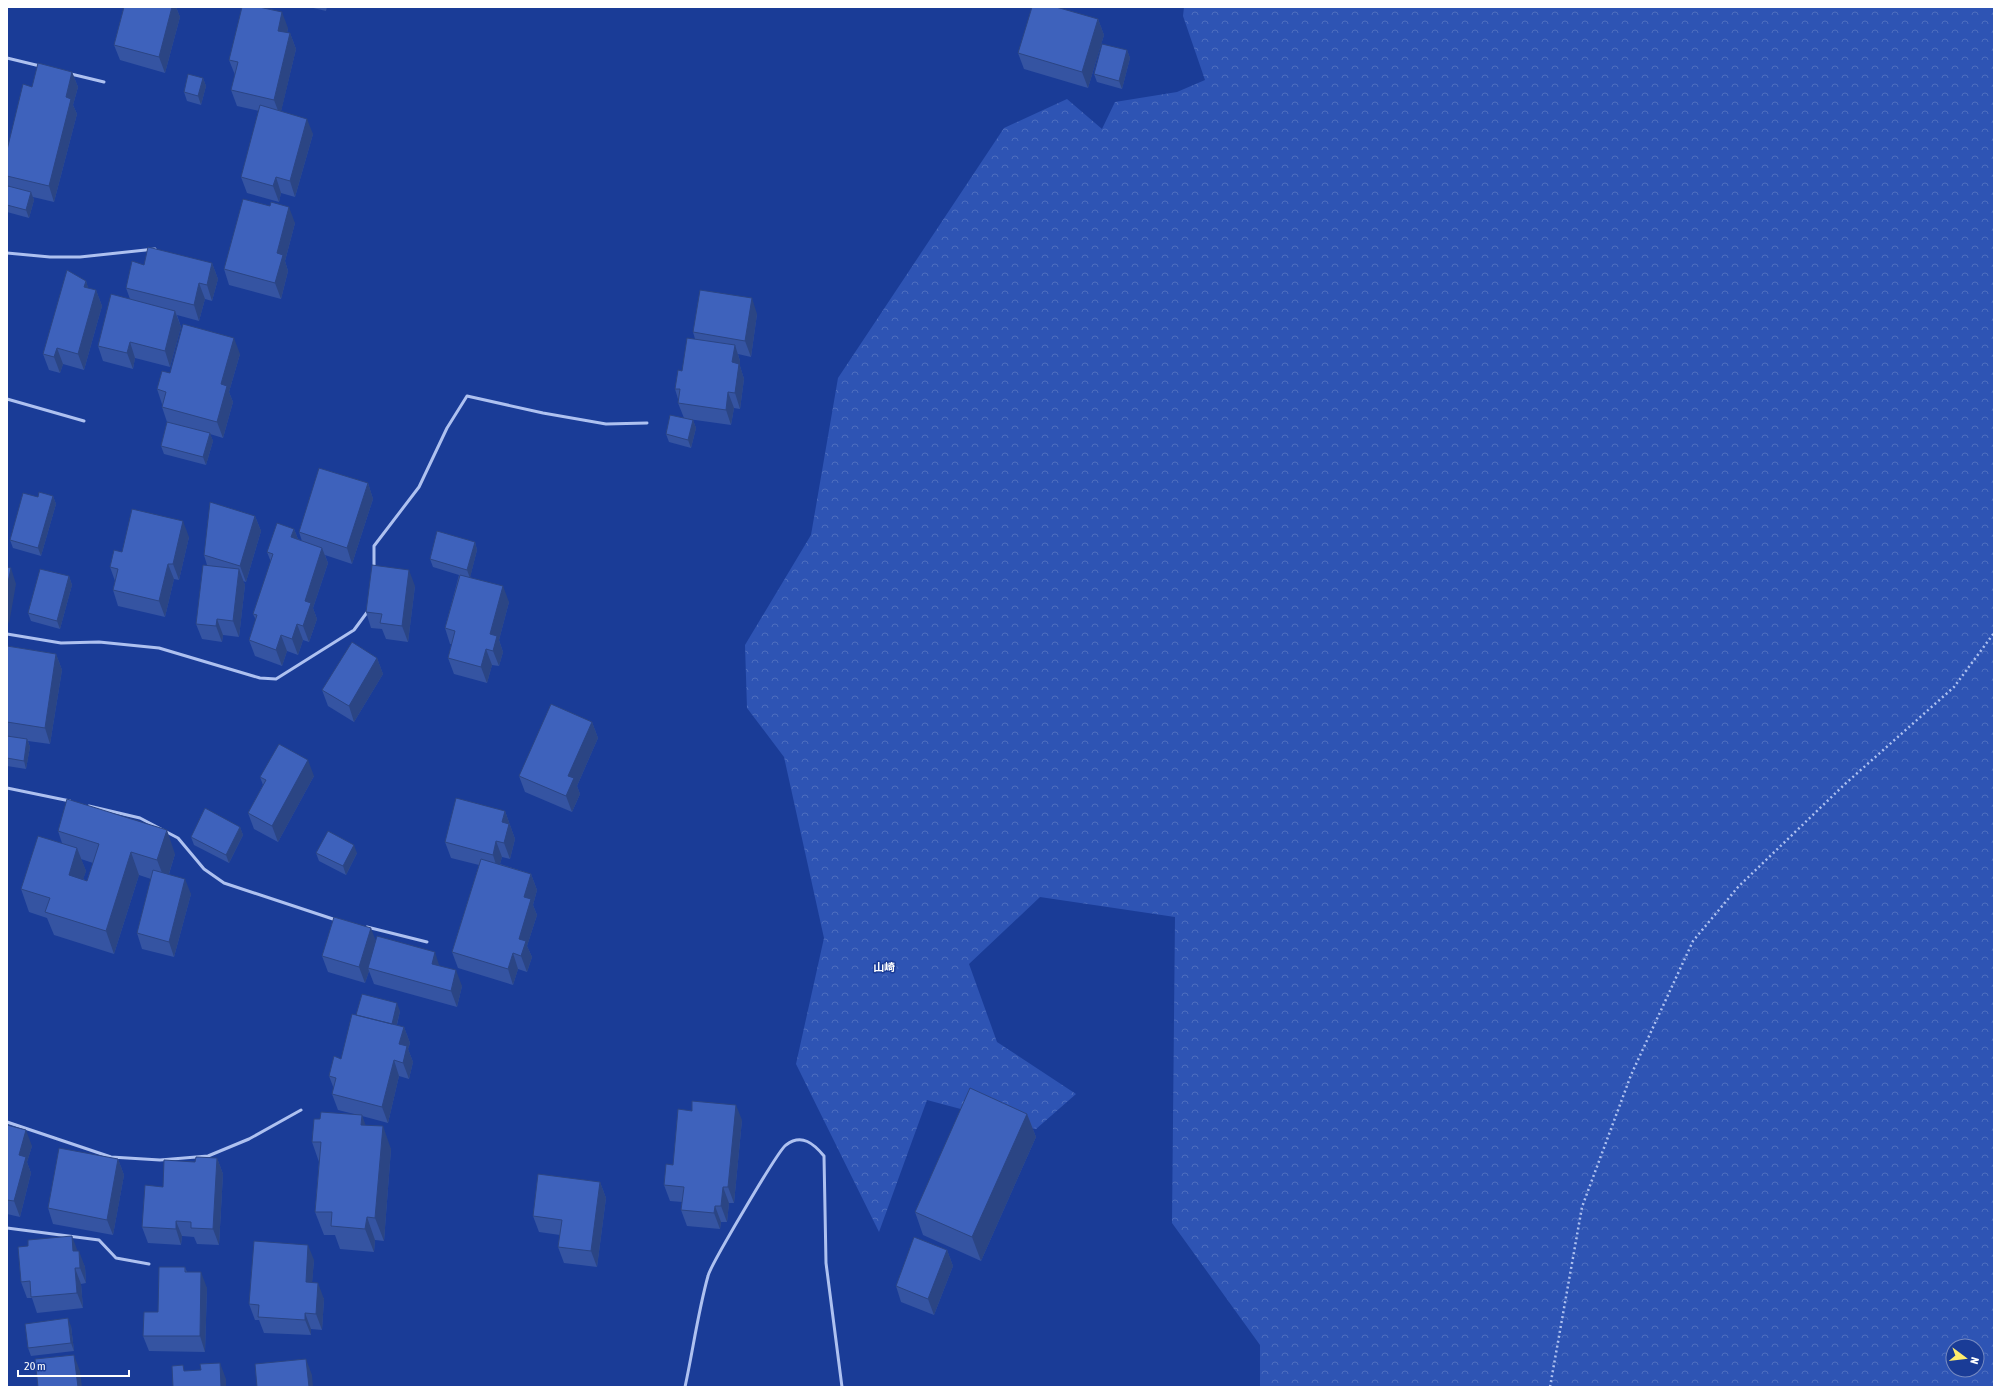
<svg xmlns="http://www.w3.org/2000/svg" width="2001" height="1394" font-family="'Asap Condensed','Noto Sans JP',sans-serif">
<defs>
<pattern id="forest-crowns" width="20" height="18" patternUnits="userSpaceOnUse"><rect width="20" height="18" fill="#2e54b4"/><path d="M2 6a3 3 0 1 1 6 0M12 15a3 3 0 1 1 6 0" fill="none" stroke="#4d6ebf"/></pattern>
</defs>
<rect width="100%" height="100%" fill="#1a3c97"/>
<path fill="url(#forest-crowns)" fill-rule="evenodd" d="M1184 7H1994V1387H1260V1345L1172 1223 1175 917 1040 897 969 964 997 1042 1076 1094 1036 1129 927 1100 879 1232 796 1064 824 938 784 757 747 708 745 645 811 535 838 378 1004 128 1067 99 1102 129 1115 102 1177 92 1205 80 1183 16ZM1953 1346H1977V1370H1953Z"/>
<g fill="none" stroke-linecap="round" stroke-linejoin="round">
<path stroke="#aec1f0" stroke-width="2.5" stroke-dasharray="2 3" stroke-linecap="butt" d="M1550 1387 1582 1207 1631 1075 1693 941 1738 887 1845 784 1954 687 1994 633"/>
<path stroke="#aec1f0" stroke-width="3" d="M7 58 40 66
M71 74 104 82
M7 253 50 257H80L155 249
M7 399 84 421
M374 570V546L419 487 447 428 467 396 543 413 606 424 647 423
M7 634 61 643 99 642 159 648 260 678 276 679 354 630 368 611
M7 788 70 801
M89 806 140 818 178 838 204 869 224 883 336 920
M367 927 427 942
M7 1122 111 1157 160 1160 208 1156 249 1139 301 1110
M7 1228 99 1240 116 1258 149 1264
M685 1387C693 1350 698 1312 708 1276 710 1266 779 1149 786 1145 802 1133 814 1144 824 1156L826 1263 842 1387"/>
</g>
<path fill="#3554a2" fill-rule="evenodd" d="M124 7H176L180 17 165 73 120 60 114 45Z
M309 7H327L326 11Z
M1098 19 1104 35 1088 88 1024 69 1018 53Z
M288 28 287 33H290L296 49 281 111 313 134 295 197 281 193 279 202 247 193 241 177 259 111 237 106 231 90 235 75 229 60Z
M1127 50 1130 58 1122 89 1097 82 1094 74Z
M72 72 78 87 73 105 77 114 54 202 33 197 34 200 29 218 7 212V150L32 87Z
M203 78 206 86 201 105 187 101 184 92Z
M270 206 295 223 285 261 288 271 281 299 229 285 224 269Z
M212 263 218 279 212 301 205 299 199 321 177 315 181 327 170 367 135 358 133 369 103 361 98 346 130 299 126 288 144 265Z
M86 281 88 288 96 290 102 306 84 370 63 364 60 373 49 370 43 354Z
M757 314 751 357 738 354 740 361V366L744 379 740 409 734 408 731 425 688 419 693 420 696 428 691 448 669 442 666 434 684 418 678 403V399L675 389 695 339 693 332Z
M240 354 229 392 233 402 223 438 210 434 213 441 206 465 164 454 161 446 167 422 162 407V404L157 389 170 373Z
M368 483 373 499 352 564 325 555 328 563 313 608 317 619 309 642 303 640 298 655 287 651 282 666 255 656 249 640 256 620 253 614 271 562 267 552 294 529 298 539 302 541 299 532Z
M53 496 56 504 41 556 13 548 10 540 38 497Z
M255 516 261 531 246 582 243 581 245 585 239 637 223 635 222 642 202 639 196 624 207 565 204 555Z
M189 537 179 580 174 579 165 617 118 606 113 590 115 581 110 567 122 552Z
M475 542 477 550 470 577 509 602 499 640 503 652 499 666 492 665 487 683 454 674 448 658 452 644H450L445 628 459 575 433 567 430 559Z
M69 576 72 585 60 629 31 621 28 613Z
M415 586 408 642 386 639 382 629 371 628 366 612Z
M7 646 56 654 62 670 50 744 28 741 30 747 26 769 7 766Z
M377 658 383 674 354 722 328 706 322 690Z
M592 722 598 738 577 786 580 794 572 812 525 792 519 776Z
M314 776 278 842 254 829 248 813 263 785 260 777Z
M505 811 515 839 510 859 502 857 500 864 531 874 537 890 533 905 537 915 527 946 532 957 527 972 518 969 513 985 458 968 452 952 479 865 451 858 445 842Z
M240 827 243 835 229 863 194 845 191 837Z
M58 831 175 854 169 874 191 894 174 957 142 949 137 933 151 879 139 875 114 954 54 935 47 918 29 912 21 889 62 843ZM81 859 93 863 87 881 83 879 86 871Z
M316 853H357L346 875 319 861Z
M376 941 440 966 462 986 457 1007 374 984 369 971 365 983 328 972 322 956Z
M400 1011 397 1025 404 1027 410 1043 408 1049 413 1062 409 1079 399 1076 388 1123 362 1116 365 1125 391 1149 384 1241 375 1240 374 1252 340 1249 335 1235H324L315 1212 319 1162 312 1142 320 1119 354 1114 338 1110 332 1094 334 1089 329 1076 341 1059 356 1015Z
M1027 1114 1036 1137 981 1261 923 1235 915 1212Z
M742 1120 734 1203H729L727 1222H721L720 1229 687 1226 681 1210 682 1202 670 1201 664 1185Z
M7 1125 32 1146 27 1162 31 1173 20 1217 7 1214Z
M217 1158 223 1174 219 1245 197 1244 194 1237 182 1236 181 1245 148 1243 142 1227 163 1187 195 1162Z
M118 1159 124 1175 113 1235 53 1224 48 1208Z
M600 1182 606 1198 597 1267 564 1263 558 1247 560 1235 539 1232 533 1216Z
M947 1250 953 1266 934 1315 901 1302 896 1286Z
M77 1251 85 1267 86 1283 81 1284 83 1308 37 1313 32 1298H27L21 1282Z
M314 1260 312 1282 324 1299 322 1330 311 1329V1335L264 1333 259 1320H255L249 1304Z
M185 1267 187 1272 207 1288 205 1352 149 1351 143 1336 158 1312Z
M71 1326 74 1351 31 1356 28 1348Z"/>
<path fill="#2b4584" d="M172 7H176L180 17 165 73 159 57Z
M282 12 288 28 284 47 278 31Z
M1098 19 1104 35 1088 88 1082 72Z
M290 33 296 49 280 116 274 100Z
M1127 50 1130 58 1122 89 1119 81Z
M72 72 78 87 73 105 77 114 54 202 49 186 66 97Z
M203 78 206 86 201 105 198 96Z
M307 119 313 134 295 197 290 181Z
M276 177 281 193 279 202 273 186Z
M31 192 34 200 29 218 26 210Z
M289 207 295 223 285 261 288 271 281 299 275 283 277 253Z
M212 263 218 279 212 301 207 285Z
M86 281 91 297 84 287Z
M199 283 205 299 199 321 194 305Z
M96 290 102 306 84 370 78 354Z
M752 298 757 314 751 357 745 341Z
M175 311 181 327 170 367 165 351Z
M234 338 240 354 229 392 233 402 223 438 217 422 221 384Z
M130 342 135 358 133 369 127 353Z
M735 345 740 361V366L744 379 740 409 735 393 732 362Z
M57 348 63 364 60 373 54 357Z
M728 392 734 408 731 425 726 410Z
M693 420 696 428 691 448 688 440Z
M210 433 213 441 206 465 203 457Z
M368 483 373 499 352 564 347 548Z
M53 496 56 504 41 556 38 548Z
M255 516 261 531 246 582 240 566Z
M183 521 189 537 179 580 173 564Z
M294 529 300 544 291 537Z
M475 542 477 550 470 578 467 570Z
M322 548 328 563 313 608 317 619 309 642 303 626 305 601Z
M168 564 174 579 165 617 159 601Z
M11 568 16 584 9 624 7 619V587Z
M239 569 245 585 239 637 233 621Z
M409 570 415 586 408 642 402 626Z
M69 576 72 585 60 629 57 621Z
M503 586 509 602 499 640 503 652 499 666 493 651 490 634Z
M217 619 223 635 222 642 216 626Z
M297 624 303 640 298 655 292 639Z
M281 635 287 651 282 666 276 650Z
M486 649 492 665 487 683 481 667Z
M56 654 62 670 50 744 45 728Z
M377 658 383 674 354 722 349 706Z
M592 722 598 738 577 786 580 794 572 812 566 796 568 776Z
M27 739 30 747 26 769 24 761Z
M308 760 314 776 278 842 272 826Z
M505 811 515 839 510 859 504 843 502 822Z
M240 827 243 835 229 863 226 855Z
M167 830 175 854 166 883 157 860Z
M496 841 502 857 498 871 493 855Z
M354 845 357 853 346 875 343 866Z
M77 848 86 871 77 898 69 875Z
M131 852 139 875 114 954 106 931Z
M531 874 537 890 533 905 537 915 527 946 532 957 527 972 521 956 519 939 524 897Z
M185 879 191 894 174 957 169 942Z
M371 928 377 944 368 968 369 971 365 983 359 967Z
M435 952 440 968 432 964Z
M513 953 518 969 513 985 508 969Z
M456 970 462 986 457 1007 451 991Z
M397 1003 400 1011 394 1036 391 1028Z
M404 1027 410 1043 408 1049 413 1062 409 1079 403 1063 399 1044Z
M394 1060 399 1076 388 1123 382 1107Z
M736 1105 742 1120 734 1203 728 1187Z
M1027 1114 1036 1137 981 1261 972 1237Z
M362 1115 370 1138 361 1125Z
M383 1126 391 1149 384 1241 375 1218Z
M26 1130 32 1146 27 1162 31 1173 20 1217 14 1201 19 1155Z
M217 1158 223 1174 219 1245 213 1229Z
M118 1159 124 1175 113 1235 107 1220Z
M600 1182 606 1198 597 1267 591 1251Z
M723 1187 729 1203 727 1222 721 1206Z
M715 1206 721 1222 720 1229 714 1213Z
M367 1217 375 1240 374 1252 365 1229Z
M176 1221 182 1236 181 1245 176 1229Z
M72 1236 78 1252 73 1251Z
M308 1245 314 1260 311 1298 306 1282Z
M947 1250 953 1266 934 1315 928 1299Z
M79 1251 85 1267 86 1283 80 1268Z
M75 1268 81 1284 83 1308 77 1293Z
M201 1272 207 1288 205 1352 200 1336Z
M318 1283 324 1299 322 1330 316 1314Z
M305 1313 311 1329V1335L305 1320Z
M68 1318 71 1326 74 1351 71 1343Z
M74 1355 80 1371 82 1387H78Z
M306 1359 312 1375 313 1387H309Z
M220 1363 226 1379V1387H221Z"/>
<path fill="#3e62bc" stroke="#2b4584" d="M124 7H172L159 57 114 45Z
M242 7H259L282 12 278 31 290 33 274 100 231 90 238 62 229 60Z
M1032 7H1056L1098 19 1082 72 1018 53Z
M1102 44 1127 50 1119 81 1094 74Z
M38 63 72 72 66 97 71 99 49 186 7 176V150L23 84 32 87Z
M188 74 203 78 198 96 184 92Z
M260 105 307 119 290 181 276 177 273 186 241 177Z
M8 186 31 192 26 210 7 205V189Z
M243 199 270 206 271 202 289 207 277 253 283 255 275 283 224 269Z
M148 247 212 263 207 285 199 283 194 305 126 288 132 261 144 265Z
M67 270 86 281 84 287 96 290 78 354 57 348 54 357 43 354Z
M700 290 752 298 745 341 693 332Z
M111 294 175 311 165 351 130 342 127 353 98 346Z
M183 324 234 338 221 384 227 386 217 422 162 407 166 392 157 389 162 371 170 373Z
M687 338 735 345 732 362 739 364 735 393 728 392 726 410 678 403 680 389H675L678 370 682 371Z
M670 415 693 420 688 440 666 434Z
M167 422 210 433 203 457 161 446Z
M319 468 368 483 347 548 299 532Z
M39 492 53 496 38 548 10 540 23 493 38 497Z
M210 502 255 516 240 566 204 555Z
M132 509 183 521 173 564H168L159 601 113 590 118 569 110 567 114 550 122 552Z
M277 523 294 529 291 537 322 548 305 601 311 603 303 626 297 624 292 639 281 635 276 650 249 640 257 615 253 614 273 554 267 552Z
M437 531 475 542 467 570 430 559Z
M203 565 239 569 233 621 217 619 216 626 196 624Z
M372 565 409 570 402 626 380 623 382 614 366 612Z
M7 567 11 568 7 587Z
M40 569 69 576 57 621 28 613Z
M460 575 503 586 490 634 497 636 493 651 486 649 481 667 448 658 455 631 445 628Z
M352 642 377 658 349 706 322 690Z
M7 646 56 654 45 728 7 722Z
M551 704 592 722 568 776 574 778 566 796 519 776Z
M7 736 27 739 24 761 7 758Z
M279 744 308 760 272 826 248 813 266 780 260 777Z
M456 798 505 811 502 822 509 824 504 843 496 841 493 855 445 842Z
M67 799 167 830 157 860 131 852 106 931 45 912 50 898 21 889 38 836 77 848 69 875 87 881 99 844 58 831Z
M205 808 240 827 226 855 191 837Z
M328 831 354 845 343 866 316 853Z
M481 859 531 874 524 897 531 899 519 939 526 941 521 956 513 953 508 969 452 952Z
M153 870 185 879 169 942 137 933Z
M334 917 371 928 359 967 322 956Z
M377 936 435 952 432 964 456 970 451 991 368 968Z
M362 994 397 1003 392 1024 356 1015Z
M352 1014 404 1027 399 1044 407 1046 403 1063 394 1060 382 1107 332 1094 336 1078 329 1076 334 1056 341 1059Z
M970 1088 1027 1114 972 1237 915 1212Z
M692 1101 736 1105 728 1187H723L721 1206H715L714 1213 681 1210 684 1187 664 1185 666 1164 673 1165 678 1109 692 1111Z
M321 1112 362 1115 361 1125 383 1126 375 1218 367 1217 365 1229 331 1226 332 1212H315L321 1142H312L314 1119H320Z
M7 1125 26 1130 19 1155 26 1157 14 1201 7 1200Z
M59 1148 118 1159 107 1220 48 1208Z
M196 1157 217 1158 213 1229 191 1228V1222L176 1221V1229L142 1227 145 1185 163 1187 164 1160 195 1162Z
M538 1174 600 1182 591 1251 558 1247 562 1220 533 1216Z
M72 1236 73 1251H79L80 1268H75L77 1293 31 1297 30 1281 21 1282 18 1247 28 1246V1240Z
M914 1237 947 1250 928 1299 896 1286Z
M254 1241 308 1245 306 1282 318 1283 316 1314 305 1313V1320L258 1317 259 1305 249 1304Z
M159 1267H185V1272H201L200 1336H143L144 1312H158Z
M68 1318 71 1343 28 1348 25 1324Z
M74 1355 78 1387H38L35 1359Z
M306 1359 309 1387H257L255 1364Z
M220 1363 221 1387H173L172 1366 183 1365 184 1371 201 1370 200 1364Z"/>
<g text-anchor="middle" stroke-width="3" stroke-linejoin="round" paint-order="stroke">
<g font-size="11" font-weight="bold" fill="#fff" stroke="#1a3c97">
<text x="884" y="971">山崎</text>
</g>
</g>
<rect width="2001" height="1394" fill="none" stroke="#ffffff" stroke-width="16"/>
<g transform="translate(1965 1358) rotate(105)"><circle r="19" fill="#1a3c97" stroke="#768ac1"/>
<path d="M0-3L7 15L0 10L-7 15Z" fill="#ffed6d"/>
<text y="-6" font-size="11" font-weight="bold" text-anchor="middle" fill="#ffffff">N</text>
</g>
<path d="M18 1370v6h111v-6" fill="none" stroke="#ffffff" stroke-width="2"/>
<text x="24" y="1370" font-size="12" fill="#ffffff" stroke="#1a3c97" stroke-width="3" paint-order="stroke">20 m</text>
</svg>
